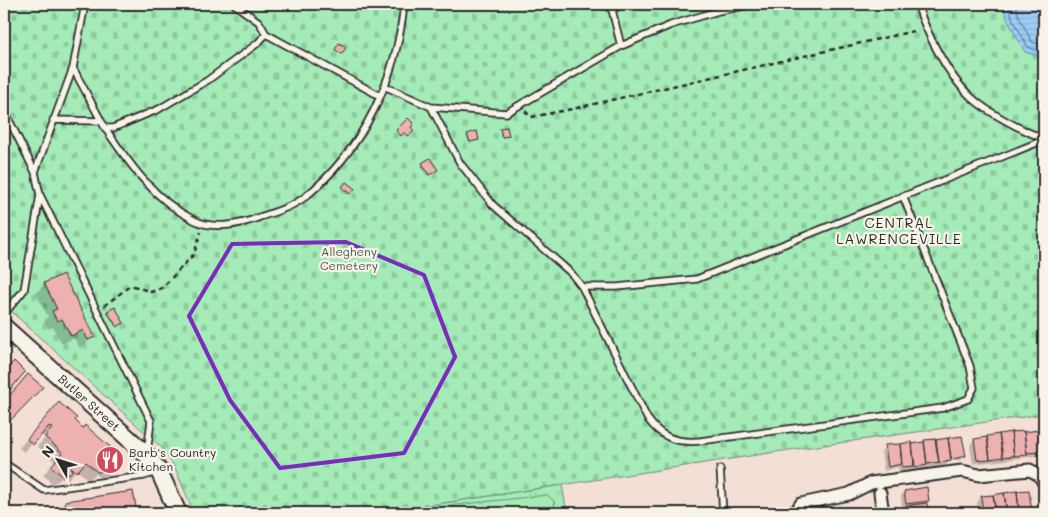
<svg xmlns="http://www.w3.org/2000/svg" width="1048" height="517" font-family="Mali,sans-serif">
<defs>
<pattern id="cemetery-stones" width="16" height="16" patternUnits="userSpaceOnUse" patternTransform="scale(1.25)"><rect width="16" height="16" fill="#a4ebb8"/><path d="M2 7V4a2 2 0 0 1 4 0v3zM10 15v-3a2 2 0 0 1 4 0v3z" fill="#8dca9e"/></pattern>
<pattern id="park-tufts" width="24" height="20" patternUnits="userSpaceOnUse" patternTransform="scale(1.25)"><rect width="24" height="20" fill="#a4ebb8"/><path d="M3 7l-1-3M5 7V3M7 7l1-3M15 17l-1-3M17 17v-4M19 17l1-3" fill="none" stroke="#8dca9e"/></pattern>
<pattern id="water-rules" width="6" height="5" patternUnits="userSpaceOnUse" patternTransform="scale(1.25)"><rect width="6" height="5" fill="#9bcdf8"/><path d="M0 2.5h6" fill="none" stroke="#86b0d5"/></pattern>
</defs>
<rect width="100%" height="100%" fill="#f4dfd7"/>
<filter id="ink" filterUnits="userSpaceOnUse"><feTurbulence type="fractalNoise" baseFrequency=".02" numOctaves="2"/><feDisplacementMap in="SourceGraphic" scale="10" xChannelSelector="R" yChannelSelector="G"/><feConvolveMatrix kernelMatrix="1 2 1 2 8 2 1 2 1" color-interpolation-filters="sRGB"/></filter>
<g filter="url(#ink)">
<path fill="url(#cemetery-stones)" stroke="#688b72" d="M4 4H1044V414L789 450 379 513H194L175 468 161 447 4 305Z"/>
<path fill="url(#park-tufts)" stroke="#688b72" d="M562 485 567 513H379Z"/>
<path fill="#a4ebb8" stroke="#688b72" d="M547 495 554 501 556 513H382Z"/>
<path fill="url(#water-rules)" stroke="#6e8ca6" d="M1003 4H1044V58L1025 52 1008 21Z"/>
<path fill="#0003" d="M408 120 409 127 412 131 406 137 402 133 399 136 396 133Z
M500 129 508 136 506 137 500 138Z
M468 135 478 139 469 143 466 136Z
M423 164 435 171 427 176 421 166Z
M346 184 353 189 347 195 341 190Z
M62 276 93 337 80 348 74 338 62 344 53 327 49 329 44 320 48 317 36 293 45 284Z
M108 312 121 324 115 327 107 313Z
M50 412 73 421 115 467 106 476 100 478 96 474 88 480 77 470 67 480 64 477 53 484 43 475 55 462 37 446 45 438 40 434 24 452 19 448Z
M1038 431 1041 452 1037 456 973 464 970 445 974 440Z
M961 437 964 456 960 460 950 461 946 465 922 469 899 471 898 467 884 471 881 451 885 447Z
M1028 491 1030 513H979L977 502 981 498Z
M132 492 135 513H54L65 502Z
M905 492 928 501 923 505H926L927 513H902L906 507 902 508 901 496Z"/>
<g fill="none" stroke-linecap="round" stroke-linejoin="round">
<path stroke="#586c7d" stroke-width="1" d="M1008 4 1013 20 1028 47 1044 53
M1015 4 1019 17 1032 42 1044 46"/>
</g>
<path fill="#edb1af" stroke="#2b2b2b" d="M339 43 346 47 342 54 335 50Z
M408 118 414 124 411 127 414 131 409 136 405 132 401 136 396 130Z
M507 127 509 136 502 137 500 128Z
M477 131 479 140 470 142 467 134Z
M430 158 438 170 429 175 422 163Z
M346 182 355 189 350 194 342 187Z
M63 274 95 337 88 340 83 330 71 336 62 319 57 321 52 311 57 309 44 283Z
M115 307 124 323 117 327 107 311Z
M14 361 25 372 4 397V372Z
M28 374 43 387 4 427V402Z
M59 402 77 418 75 420 83 428 85 425 117 453 116 454 122 460 116 468 109 470 105 467 100 472H97L86 462 77 472 71 467 72 471 69 474 67 472 63 477 51 466 63 453 45 437 52 428 49 426 33 445 27 439Z
M1039 430 1042 452 1027 453 1024 432Z
M1024 431 1027 455 1014 456 1011 432Z
M1011 432 1014 456 1003 457 999 434Z
M999 434 1003 457 990 459 987 436Z
M962 436 966 456 953 459 951 457 948 438Z
M987 437 990 459 977 460 974 439Z
M948 438 951 461 939 463 935 440Z
M936 439 939 462 927 464 924 440Z
M912 442 914 466 902 467 900 444Z
M924 442 927 465 915 467 912 444Z
M900 444 902 464 888 467 885 445Z
M927 487 929 501 906 504 904 491Z
M1029 490 1032 513H1019L1017 491Z
M133 491 137 513H66L65 501Z
M1017 491 1019 513H1007L1004 493Z
M1004 493 1007 513H996L993 495Z
M993 495 996 513H983L981 496Z
M927 503 929 513H906L905 506Z"/>
<g fill="none" stroke-linecap="round" stroke-linejoin="round">
<g stroke="#2b2b2b" stroke-width="9">
<path id="lane" d="M605 4 612 10 621 46
M917 4C927 34 947 75 971 97 988 113 1022 130 1044 139
M612 10 622 4
M266 34 380 96
M73 68 105 128H113L159 109 208 80 258 43 266 34 259 22 234 4
M384 86 431 107 460 163 493 205 571 273 582 287 647 418C661 438 676 443 700 441L943 408 968 399 974 388 970 366 903 196
M431 107 506 113 621 46 671 25 718 11 754 4
M4 110 35 172 40 195 151 421 147 453
M53 120 101 121
M105 128C129 163 154 200 194 220 213 230 240 225 260 217 275 212 292 207 305 197 363 150 397 78 404 4
M35 172 73 68 85 4
M582 287H617L697 279 1044 140
M4 314 24 290 40 195
M4 463 44 490 144 476 157 472
M720 469 723 513"/>
</g>
<g stroke="#2b2b2b" stroke-width="15">
<path id="street" d="M880 493 883 513
M795 513 801 504 849 494 871 483 962 471 979 475 1030 470 1039 475 1044 483"/>
</g>
<g stroke="#2b2b2b" stroke-width="20">
<g id="secondary">
<path id="s1" d="M4 327 147 455 159 471 178 513"/>
</g>
</g>
<path stroke="#2b2b2b" stroke-width="2.5" stroke-dasharray="5 4" stroke-linecap="butt" d="M525 111 531 117 572 109 918 30
M104 306 131 285 151 292 162 288 194 254 201 232"/>
<use href="#lane" stroke="#f7f3e8" stroke-width="5.5"/>
<use href="#street" stroke="#f7f3e8" stroke-width="11"/>
<use href="#secondary" stroke="#f7f3e8" stroke-width="16"/>
</g>
</g>
<path fill="none" stroke="#7b2cbf" stroke-width="4" stroke-linejoin="round" d="M346 242 424 275 455 357 404 453 280 468 230 400 189 316 232 244Z"/>
<defs>
<g id="restaurant-disc" transform="scale(1.4375)"><circle r="9.5" fill="#d1495b" stroke="#f7f3e8"/><path d="M-5-6h1v4h1v-4h1v4h1v-4h1v5L-1.5 .5V6h-2V.5L-5-1ZM5-6V6H3V1.5H1.5Q1.5-4 5-6Z" fill="#fff"/></g>
</defs>
<g fill-rule="evenodd">
<use href="#restaurant-disc" x="110" y="460"/>
</g>
<g text-anchor="middle" stroke-width="4.5" stroke-linejoin="round" paint-order="stroke">
<g font-size="12" fill="#495b4e" stroke="#f7f3e8">
<text x="349" y="256">Allegheny<tspan x="349" dy="14">Cemetery</tspan></text>
</g>
<g font-size="12" fill="#2b2b2b" stroke="#f7f3e8">
<text dy="4" stroke="none"><textPath href="#s1" startOffset="114">Butler Street</textPath></text>
</g>
<g font-size="12" fill="#2b2b2b" stroke="#f7f3e8" text-anchor="start">
<text x="129" y="457">Barb's Country<tspan x="129" dy="14">Kitchen</tspan></text>
</g>
<g font-size="14" letter-spacing="1" fill="#2b2b2b" stroke="#f7f3e8">
<text x="899" y="228">CENTRAL<tspan x="899" dy="16">LAWRENCEVILLE</tspan></text>
</g>
</g>
<rect width="1048" height="517" fill="none" stroke="#f7f3e8" stroke-width="20"/>
<rect x="10" y="10" width="1028" height="497" fill="none" stroke="#2b2b2b" stroke-width="2" filter="url(#ink)"/>
<g transform="translate(58 460) rotate(309)" stroke="#f7f3e8" stroke-width="4" paint-order="stroke">
<path d="M0-4L9 19L0 12L-9 19Z" fill="#2b2b2b"/>
<text y="-8" font-size="14" font-weight="bold" text-anchor="middle" fill="#2b2b2b">N</text>
</g>
</svg>
